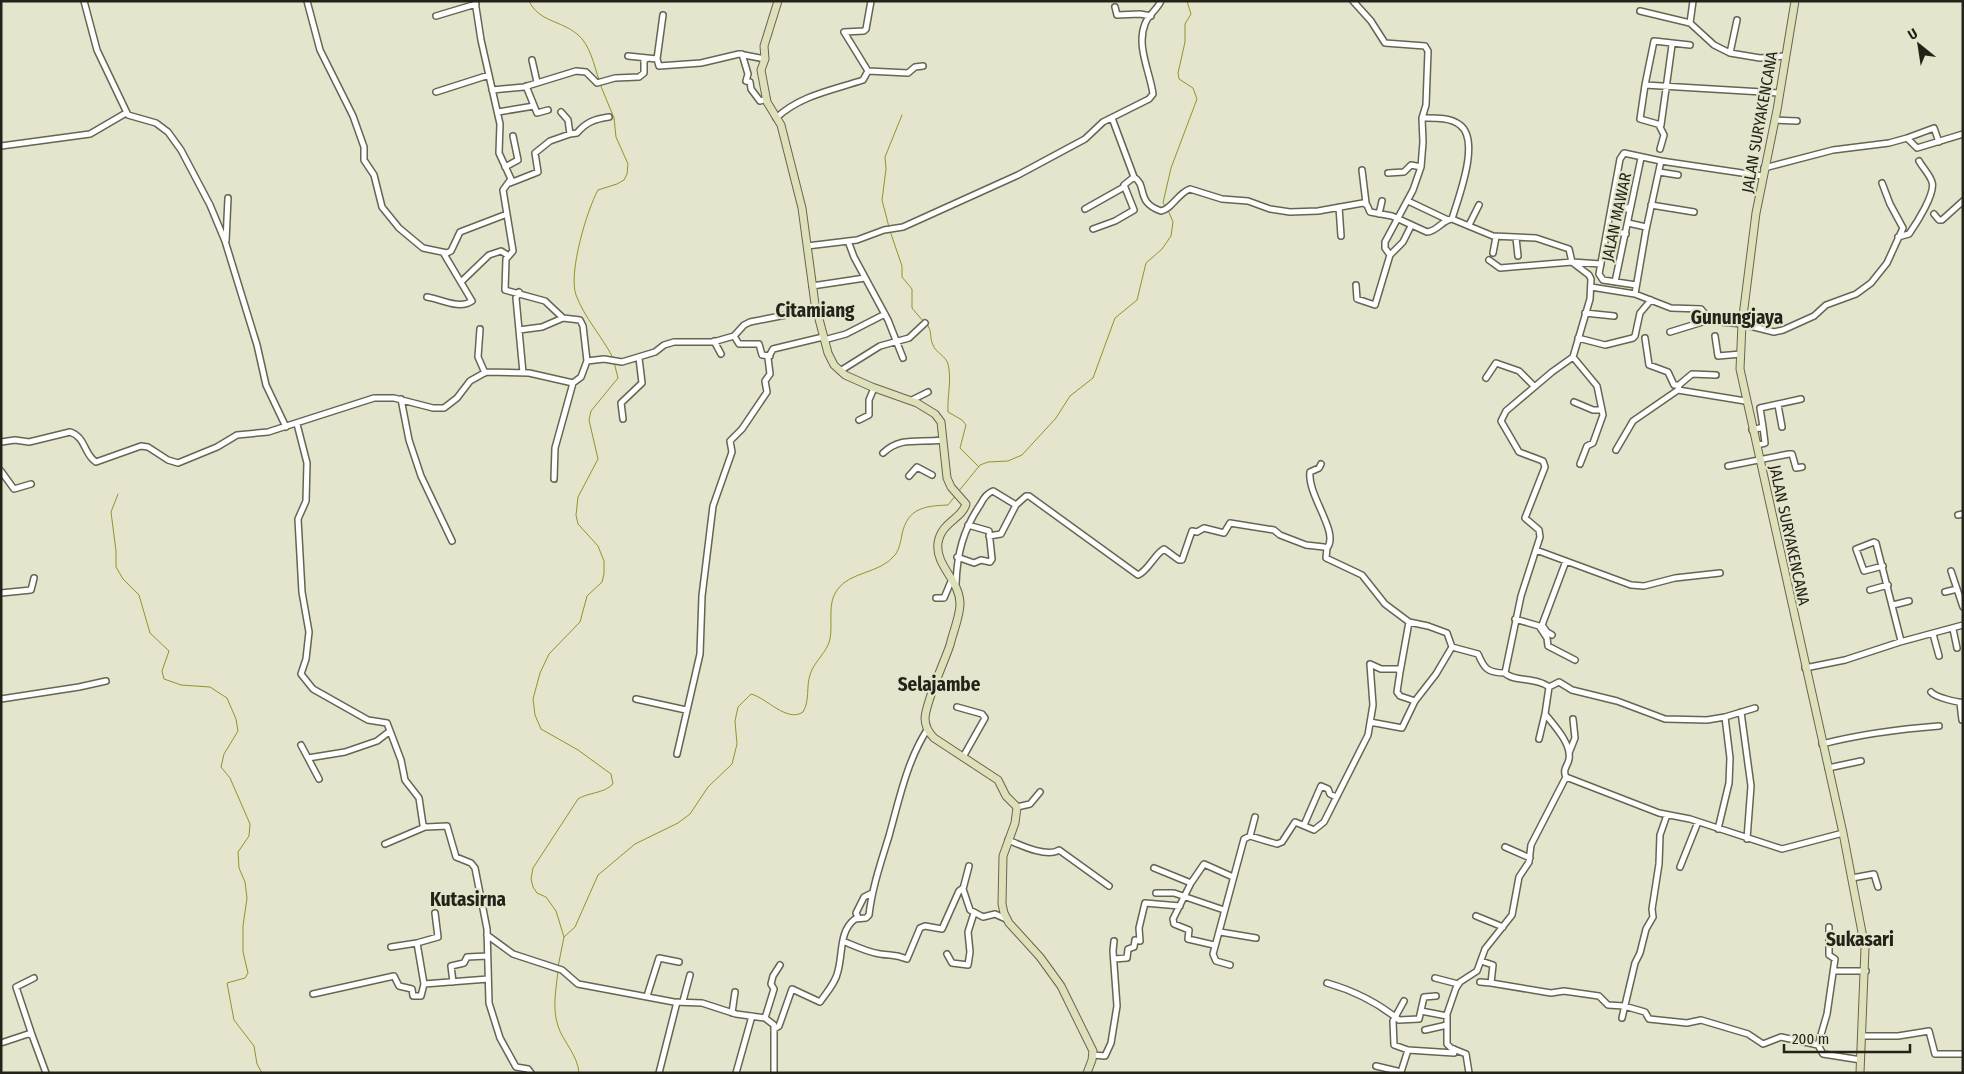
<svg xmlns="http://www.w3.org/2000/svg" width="1964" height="1074" font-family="'Fira Sans Condensed',sans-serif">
<rect width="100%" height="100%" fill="#e4e5cc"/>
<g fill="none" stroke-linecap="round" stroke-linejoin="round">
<path stroke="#949328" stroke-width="1" d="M529 1C539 22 560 20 577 34 590 44 594 65 599 80
M600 84 614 118 616 137 628 164 627 174 624 180 617 184 598 190C587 210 568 273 576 295 585 319 602 336 613 358
M1166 207 1163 203 1171 168 1197 99 1193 88 1179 79 1178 73 1185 42V24L1191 14 1187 1
M889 227 882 200 886 169 885 157 902 115
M890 231 902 266V277L912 289V308L923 321
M926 323C933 331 929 337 933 345 936 353 946 356 948 364 952 380 947 396 948 412L962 420 966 425 960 448 979 467
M958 492 980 465 988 462 1008 461 1022 455 1056 418 1070 396 1093 378 1115 318 1137 300 1146 263 1162 249 1171 236 1173 222 1168 210
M118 494 111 512 116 551V567L123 579 139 595 150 633 169 651 162 671 164 679 181 685 210 687 227 698 236 719 238 731 224 754 221 767 230 778 250 824 249 836 238 852 239 868 245 882 247 898 243 926V952L248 973 245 978 227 983 234 1020 254 1046 257 1064 262 1073
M564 937 575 927 598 875 635 844 678 823 690 814 708 787 732 764 737 744 735 721 738 707 751 694C767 698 787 723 803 712 810 700 806 687 810 675 814 661 827 653 830 639 833 623 827 604 837 590 850 571 880 574 895 555 899 550 901 541 902 534 908 508 924 506 948 505L956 495
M558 967 564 937 556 911 546 897 537 893 533 887 531 879 533 868 578 799C589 792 603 794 613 784L611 774 578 750 541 729 535 715 533 699 540 673 549 654 580 622 587 596 602 582 604 574V561L598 546 578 524 576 515 578 497 598 459 589 420 591 411 618 378 614 362
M558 971C556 990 552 1008 558 1026 563 1042 578 1055 579 1073"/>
<g stroke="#656651" stroke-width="8">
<path id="street" d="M84 1 97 50 128 115 156 123 168 132 181 150 210 205 225 241 257 345 266 385 286 427
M307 1 320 50 353 116 364 147V160L374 175 382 207 399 228 423 248 447 253 451 251 460 232 507 214
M475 1 481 40 500 124 499 153 511 179 503 190 513 251 506 259 505 290 545 301 563 318 580 320 583 326 587 361
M1353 1 1371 21 1385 43 1425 46 1428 51 1426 105 1422 118 1423 142 1421 167 1413 190 1385 242V248L1390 255
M1693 1 1690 23 1714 45 1730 53
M1115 7 1117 15 1140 14 1151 16
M1640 11 1690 23
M436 16 476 4
M1737 20 1730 53 1760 58 1785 56
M1690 45 1654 41 1645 85 1779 93
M742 54 748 74 746 81 750 82 751 89 760 101 767 99
M628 56 657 59 659 66 701 63 739 54 765 59
M657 59 663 15
M532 60 537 82
M868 71 844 32 864 31 866 29 871 1
M1645 85 1640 119 1661 125 1672 45
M526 86 537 113 548 110
M492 90 524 87 576 71 586 72 597 83 615 78 639 77 644 73V61L646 59
M436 92 489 75
M498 112 534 106
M561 112 568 120 570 134 577 133C586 122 595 119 609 117
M776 118C801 95 833 90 863 80L868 71 908 73 915 67 923 66
M1112 118 1134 177C1148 186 1135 202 1161 211 1172 209 1178 193 1190 189L1222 199 1248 201 1270 209 1290 212 1318 211 1363 203 1367 205 1370 212 1392 216 1427 232C1438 231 1442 220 1452 219L1493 236 1536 238 1569 249 1572 262 1589 275 1591 279 1590 299 1573 357 1552 372 1506 411 1501 421 1519 452 1543 461 1545 467 1525 518 1539 530 1540 537 1521 596 1505 673C1513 682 1537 677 1549 687L1545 714C1553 724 1572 744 1569 759 1568 766 1562 769 1566 777L1659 813 1690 819 1782 849 1843 833
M1422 118C1434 118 1450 117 1460 125 1481 141 1458 198 1452 219
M1775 120 1797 121
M1659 125 1664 135 1660 149
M1907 138 1934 128 1939 142
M1 146 90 134 126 113
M1661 161 1762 176
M505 167 518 160 513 136
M1764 168 1833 150 1889 143 1907 138 1917 148 1963 134
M1362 170 1366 203
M1659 172 1678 175
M1388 173 1404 172 1411 165 1421 167
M510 183 538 172 535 153 550 141 570 134
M1408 201 1448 220
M1612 204 1626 209 1631 206
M1651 205 1694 212
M1339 207 1341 236
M1085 209 1124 187
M1379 214 1382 201
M1934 214 1939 220H1942L1963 201
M1628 223 1646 227
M1469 225 1479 205
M1093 229 1115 221 1134 210 1124 185 1134 177
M1608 230 1626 234
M1898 237 1909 234C1916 224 1936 193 1932 182 1930 175 1923 168 1919 161
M1516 238 1518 256
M226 241 228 198
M848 241 854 257 888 320 903 358
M807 246 857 240 884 230 903 227 1018 175 1085 139 1103 122 1149 99 1153 94C1150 72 1136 46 1145 24 1148 15 1157 10 1161 1
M1493 253 1496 237
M1489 260 1500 268 1572 262 1601 264
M462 281 489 255 501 251 509 256
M1615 282 1641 158
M1356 285 1357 299 1375 305 1390 255 1403 242 1411 226
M812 286 865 278
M1591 287 1635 294 1671 308 1701 309 1711 321 1742 324 1774 332 1783 330 1814 316 1826 305 1856 294 1871 283 1887 263 1903 228 1890 204 1882 183
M519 292 516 298 523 373
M1635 294 1646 230 1661 161 1624 153 1620 159 1599 274 1603 280 1636 285
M427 297C441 299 459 310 472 301L444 254
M1585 313 1614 316
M480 329 478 357 485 373
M519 330 542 327 563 318
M1670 332 1709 320
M734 336 739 344H759L762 355 770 356
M1715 336 1718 356 1741 354
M1578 338 1605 345 1633 338 1635 336 1640 313 1651 300
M1645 338 1649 365 1668 372 1674 385H1679L1678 390
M824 340 846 334 885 314
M714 341 721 354
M1573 357 1597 386 1603 415 1593 443 1587 446 1580 464
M840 371 880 346 909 338 925 323
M1486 378 1496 363 1519 371 1534 386
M1679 385 1692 374 1716 375
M401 399 409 440 421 476 452 541
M912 400 928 392
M1574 402 1593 410H1602
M1778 405 1782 427
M623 419 621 403 642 383 639 358
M859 420 869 415V400L874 388
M297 424 307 463 306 501 298 519 302 592 309 632 306 659 301 674 313 689 368 720 387 723 401 760 405 780 419 798 423 825 426 827 447 826 456 857 471 863 475 868 487 929 489 1003 500 1038 516 1067 528 1069 531 1073
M1752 430 1763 427 1760 408 1801 399
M1 442 15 440 29 442 70 432C86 437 84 455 96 462L141 446 148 447 168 460 178 463 217 447 237 435 268 432 374 398H394L433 408H444L457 398 470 381 486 372 529 373 573 383 581 377 587 361 604 359 622 362 655 352 664 345 674 342H713L734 336 744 325 750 322 796 313 817 312
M1757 445 1765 443 1763 427
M1616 450 1633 421 1678 390 1745 401
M883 453C901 436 919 443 942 440
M1321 464 1319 468 1310 472C1307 495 1340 533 1327 548
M1728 466 1789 454H1792L1796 468 1802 467
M1 471 14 489 31 484
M909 476 917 467 932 475
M554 479 555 448 573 383
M1958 515 1963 514
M989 536 1001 534 1016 505
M1536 550 1631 585 1644 586 1675 578 1720 573
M957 557 974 563 981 560 990 562 992 559 989 531 968 525
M1883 566 1864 571 1856 549 1874 542 1876 543 1901 641
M1951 571 1963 607
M956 584C957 554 963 530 980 505 983 499 987 493 993 491L1016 505 1026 496H1029L1138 575C1148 571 1154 555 1164 549L1179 560H1182L1192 531 1197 532 1204 528 1224 533 1230 523 1274 530 1280 535 1306 545 1324 547 1327 548 1326 558 1362 575 1385 604 1409 622 1428 626 1447 633 1452 647
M1870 590 1888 585
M1945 592 1957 589
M1 593 31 590 34 578
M936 598H944L952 579
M1893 605 1909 601
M1515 619 1539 626 1547 638 1548 646 1575 660
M1953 629 1957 648
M1933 634 1939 656
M1552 635 1547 632 1542 625 1566 561
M1452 647 1478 654C1484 668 1487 673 1505 673
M1370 664 1381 669H1398L1400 672 1397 692 1400 696 1415 701
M1805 668 1845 660 1900 642 1963 625
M1400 672 1409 622
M1549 687 1559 682 1572 690 1617 701 1665 719 1707 720 1725 717
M1931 692C1935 697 1958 703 1963 702
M1 699 79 687 106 681
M636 699 686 710
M1960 703 1962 720
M957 707 982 714 985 718 963 757
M1741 712 1751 786 1747 839
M1370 722 1402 728 1415 701 1436 674 1452 647
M1539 739 1545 714
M1822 744C1861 734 1900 729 1939 726
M301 745 319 779
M1569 753 1575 738 1573 719
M677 754 700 654 702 596 713 506 732 452 730 441 742 429 767 392 765 381 770 374 768 358 773 349 823 337
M308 758 345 752 377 741 390 731
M1828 768 1861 761
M1017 807 1030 804 1040 792
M1304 825 1321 786 1328 789 1330 794 1336 797
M1718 829 1729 783 1730 758 1725 717 1755 708
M1250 836 1255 817
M1008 840C1020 845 1047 858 1059 850L1109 886
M385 844 425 827
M1505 847 1530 858
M969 866 963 889 970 910 983 917 995 914 1006 919
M1680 867 1698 822
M1154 868 1191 883
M1852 878 1874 874 1878 887
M1156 893H1174L1224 910
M435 913 438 937 417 943 424 984 488 979
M1476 916 1503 927
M858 917 856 913 864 897 872 893
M1220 932 1256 938
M487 935 513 954 562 970 578 984 674 1002 702 1003 736 1014 765 1018 774 1025V1073
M843 941C855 946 867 952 880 954 893 956 894 954 907 959L920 928 925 926 942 929 959 891 963 888
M1214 945 1188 939 1189 930 1174 924 1173 919 1191 883 1204 864 1233 877
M391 947 417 943
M947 954 952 963 968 965 970 952 968 932 974 913
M1114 959 1127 958 1128 949 1134 947 1135 940 1140 941 1139 928 1145 903 1180 906
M1481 961 1493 965 1491 983 1551 993 1564 991 1599 996 1608 1005 1624 1006 1645 1012 1649 1019 1687 1023 1701 1020 1748 1034 1763 1044 1781 1037 1818 1045 1823 1054 1861 1060
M1230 965 1216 961 1213 954 1244 839 1250 836 1277 844 1282 842 1295 822 1314 830 1324 822 1368 735 1373 705 1370 664
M1834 971H1866
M1435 978 1458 984
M453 982 451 966 464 963 467 957 487 956
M1480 982 1491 983
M1327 983C1355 991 1377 1002 1399 1020L1419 1019 1424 997 1436 996
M313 994 394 976 399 986 412 989 413 996H421L424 984
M647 996 659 958 679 962
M683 1001 690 975
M1404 1001 1393 1021 1394 1045 1408 1050
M1421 1011 1447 1016
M732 1013 735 992
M765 1018 774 989 771 984 773 976 780 965
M1622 1018 1635 963 1640 953 1646 929 1653 917 1652 909 1659 864 1660 835 1667 815
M774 1029 779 1026 792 989 820 1002C827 992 836 982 838 971 843 953 839 931 855 919L866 918 869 915C872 888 881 862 889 836 899 800 907 761 927 730
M1425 1030 1447 1025
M32 1035 16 987 34 978
M1862 1036H1898L1929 1031 1935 1054H1963
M1 1043 28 1034 32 1035 46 1073
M1818 1045 1827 1014 1835 959 1829 955V927
M1093 1055 1105 1056 1111 1043 1117 1006 1113 951 1114 941
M1376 1066 1401 1072 1408 1050 1454 1053V1049
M659 1073 677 1002
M736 1073 752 1016
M1469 1073 1466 1054 1451 1048 1447 1044V1014L1456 988 1460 982 1477 971 1485 949 1512 915 1519 877 1529 862 1531 845 1566 777"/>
</g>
<g stroke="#656651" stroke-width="9">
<path id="secondary" d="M778 1 764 46 765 59 761 70 767 102 781 125 802 208 815 304 828 353 834 365 845 375 872 387 917 403 935 414 941 422 947 478 951 487 966 504C962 519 941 522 938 543 935 566 960 580 960 604 960 616 953 632 950 645 944 663 926 701 925 718 925 726 928 732 934 738L998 780 1006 796 1017 807 1015 823 1003 856 1002 904 1004 913 1009 923 1040 957 1061 986 1093 1051 1092 1060 1087 1073
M1795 1 1777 110 1756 213 1742 324 1740 369 1843 833 1865 948 1860 1073"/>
</g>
<use href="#street" stroke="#fff" stroke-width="5"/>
<use href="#secondary" stroke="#dfdfba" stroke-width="7"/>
</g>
<g text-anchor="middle" stroke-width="4.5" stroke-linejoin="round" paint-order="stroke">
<g font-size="16" fill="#23231a" stroke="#e4e5cc">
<text transform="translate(1759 122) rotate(-80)" y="6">JALAN SURYAKENCANA</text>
<text transform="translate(1616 217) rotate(-78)" y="6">JALAN MAWAR</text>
<text transform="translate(1790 535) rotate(78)" y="6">JALAN SURYAKENCANA</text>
</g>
<g font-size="19" font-weight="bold" fill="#23231a" stroke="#e4e5cc">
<text x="815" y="317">Citamiang</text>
<text x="1737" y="324">Gunungjaya</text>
<text x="939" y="691">Selajambe</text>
<text x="468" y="906">Kutasirna</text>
<text x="1860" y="946">Sukasari</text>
</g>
</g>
<rect width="1964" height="1074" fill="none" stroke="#23231a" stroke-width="5"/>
<g transform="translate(1919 45) rotate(330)" stroke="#e4e5cc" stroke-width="4" paint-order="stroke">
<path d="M0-4L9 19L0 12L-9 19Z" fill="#23231a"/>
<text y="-8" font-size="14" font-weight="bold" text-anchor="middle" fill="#23231a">U</text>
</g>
<path d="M1784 1044v8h126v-8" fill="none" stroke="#23231a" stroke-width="2.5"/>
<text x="1792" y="1044" font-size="15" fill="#23231a" stroke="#e4e5cc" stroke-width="4" paint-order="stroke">200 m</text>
</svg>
